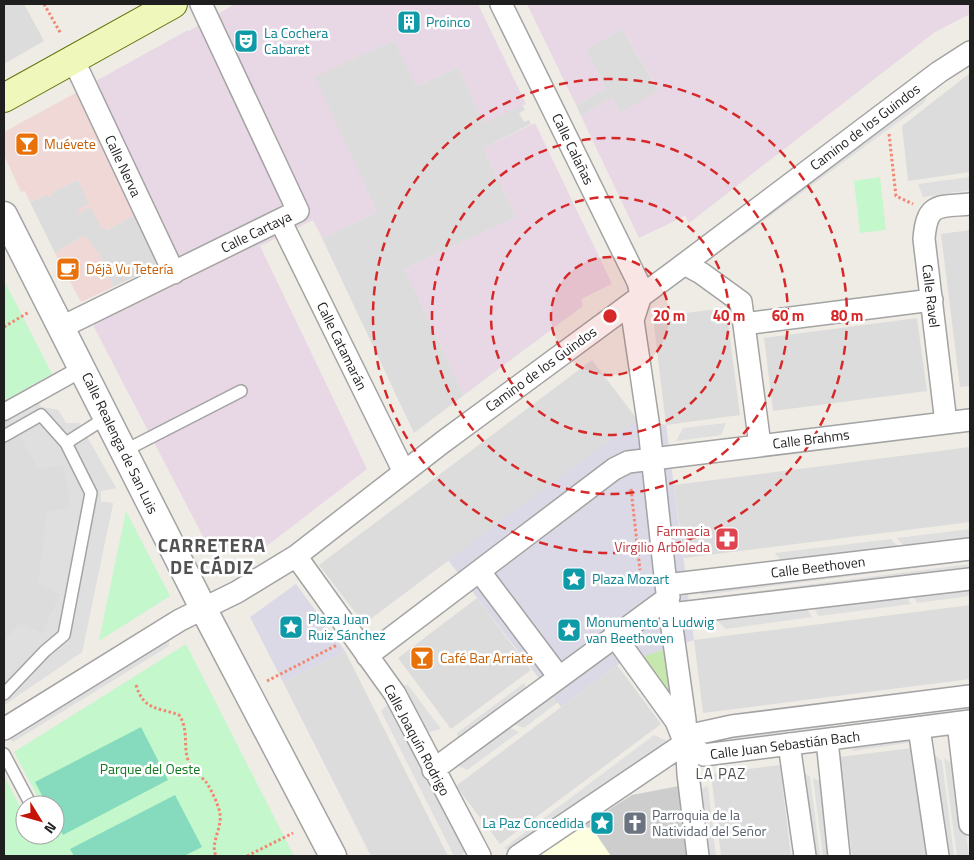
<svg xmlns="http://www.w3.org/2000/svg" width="974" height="860" font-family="'Titillium Web',sans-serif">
<rect width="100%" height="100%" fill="#efece5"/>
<path fill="#dddcdc" d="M4 4H24L44 41 4 64Z
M622 29 659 91 620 113 612 98 581 116 576 105 606 88 585 50Z
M394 40 417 86 458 67 484 122 522 105 525 110 519 113 524 122 529 120 531 124 483 148 516 217 405 269 464 395 414 433 322 238 377 212 314 77Z
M970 73V172L908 181 902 126Z
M78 180 91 207 108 230 136 214 160 265 113 287 98 251 96 252 83 236 55 253 30 202 48 194 49 197 53 195 52 192Z
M970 230V386L960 387 941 234Z
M726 308 740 415 666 425 653 317Z
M917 318 927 391 773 411 764 338Z
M592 360 637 419 364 624 319 565Z
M38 402 41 407 58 410 66 423H79L116 488 101 491V502L113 503 82 652 4 705V421Z
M970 447V522L684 558 674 485Z
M477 598 531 670 451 729 398 658Z
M970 605V679L703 713 694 640Z
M345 651 448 856H371L283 682Z
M617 665 661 724 500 844 456 786Z
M912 748 926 856H852L839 757Z
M780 765 791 856H721L711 774Z"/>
<path fill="#efd8d5" d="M79 91 136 214 108 230 107 228 102 230 91 207 79 213 77 210 89 204 78 180 52 192 53 195 49 197 48 194 30 202 25 191 21 192 4 155V132Z
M83 236 85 239 88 237 96 252 98 251 113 287 81 302 55 253Z"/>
<path fill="#e8d7e4" d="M235 4H478L526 104 484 123 458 67 417 86 394 40 315 77 377 212 322 238 313 220 260 246 367 469 255 555 208 546 94 327 95 323 186 279 94 82 188 30 189 31Z
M527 4H970V14L935 32 689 223 685 216 639 238 581 116 612 98 620 113 659 90 622 29 585 50 606 88 576 105Z
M535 123 612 284 581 299 583 306 464 395 405 269 516 217 483 148Z"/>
<path fill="#fcfedf" d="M582 827 592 828 611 856H535Z"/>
<path fill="#cdcdcd" d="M679 786 687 856H611L592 828 582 827 632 795Z"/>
<path fill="#c6e7ad" d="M661 632 670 697 630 645Z"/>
<path fill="#c4f7cb" d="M880 177 886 230 860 233 854 181Z
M4 280 52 374 4 401Z
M126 511 170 596 99 641Z
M186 644 294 856H4V775L23 813 25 812V835H55V805H39L41 803 14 752Z"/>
<path fill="#86dbbf" d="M141 727 168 780 63 835 55 820V805H47L35 782Z
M175 795 202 847 184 856H74L70 849Z"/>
<path fill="#dfdfdf" d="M929 91 924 103 743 236 738 233Z
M970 177V190L923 197 918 184Z
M38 402 41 407 58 410 66 423H79L116 488 101 491V502L113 503 82 652 4 705V641L20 623 42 633 60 594 38 584 47 512 71 507 63 465 39 469 9 419Z
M726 423 721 435 676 441 683 428Z
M970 529V541L907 550 897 538Z
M891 539 901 551 785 565 775 553Z
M970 556V561L702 595 698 591Z
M970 564V569L701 603 702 598Z
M970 584V596L917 603 910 591Z
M904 592 911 604 819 616 811 604Z
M805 605 812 617 726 629 711 615Z
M169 639V646L13 742 9 738Z
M594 657 606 666 524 728 510 723Z
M524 683 529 693 459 745 457 733Z
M408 685 441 729 429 732 395 687Z
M393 700 465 851 461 856H454L381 711Z
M836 720 833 726 717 741 713 736Z
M506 726 519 732 467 770 454 764Z
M654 735 667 741 514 853 504 848Z
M911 737 908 743 853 751 851 743Z
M929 750 942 761 954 856H943Z
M944 758 957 767 969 856H957Z
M796 766 810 777 820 856H808Z
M813 778 825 783 835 856H823Z
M708 786 716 856H704L695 791Z"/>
<path fill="#dad9e5" d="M637 419 666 425 694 640 617 665 561 707 448 560Z
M296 584 345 651 283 682 250 617Z"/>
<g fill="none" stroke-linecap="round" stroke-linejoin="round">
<g stroke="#a3a3a3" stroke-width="14">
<path id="service" d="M4 436 41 415 66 443 91 493 64 635 45 651 4 694
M66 443 107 417
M124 451 241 391
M4 754 30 803"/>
</g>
<g stroke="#a3a3a3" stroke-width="19">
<path id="pedestrian" d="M4 412 83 368"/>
</g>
<g stroke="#a3a3a3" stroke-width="24">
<path id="minor" d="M501 4 638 282 641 295 633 320 649 428 666 585 685 720 688 774 698 856
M73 59 174 273
M280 220 404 472
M684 264 701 273 741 302 760 445
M744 324 932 300
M62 327 298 211 201 4
M946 423 924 239C927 202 938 207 970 204
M296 556 395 694 480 856
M480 572 559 677
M666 585 970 549
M671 614 970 579
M614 635 676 721 682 736
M367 656 614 469 628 462 970 420
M958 723 970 824
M919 728 938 856
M4 729 180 620 237 592 296 556 443 442 671 274 939 72 970 52
M827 740 839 856
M685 743 704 755 970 721
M789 744 805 856
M433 770 669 597
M518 856 700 733 732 726 970 696"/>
</g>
<g stroke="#a3a3a3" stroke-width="29">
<path id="tertiary" d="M4 215 204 610 333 856"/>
</g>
<g stroke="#617209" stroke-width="30">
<path id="secondary" d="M4 98 173 4"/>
</g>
<path stroke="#f48671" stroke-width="3" stroke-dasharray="2.5 2.5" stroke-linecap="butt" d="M44 4 61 34
M889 134 896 196 913 204
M4 327 29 312
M631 489 640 570
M267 681 337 645
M136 685C144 711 158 707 179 715 188 728 184 742 187 757 190 767 199 774 206 782 211 789 219 806 220 814 222 829 210 843 216 856
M247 856 293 833"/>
<use href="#service" stroke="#fff" stroke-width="11"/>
<use href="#pedestrian" stroke="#fff" stroke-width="16"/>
<use href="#minor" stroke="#fff" stroke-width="21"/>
<use href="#tertiary" stroke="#fff" stroke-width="26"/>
<use href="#secondary" stroke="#f0f7bb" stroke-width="28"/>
</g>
<circle cx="610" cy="316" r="59" fill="#d62828" fill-opacity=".12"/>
<g fill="none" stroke="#d62828" stroke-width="2.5" stroke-dasharray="9 6">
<circle cx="610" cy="316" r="59"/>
<circle cx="610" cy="316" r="119"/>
<circle cx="610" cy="316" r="178"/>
<circle cx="610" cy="316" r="237"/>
</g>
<defs>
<g id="building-square" transform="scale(1.25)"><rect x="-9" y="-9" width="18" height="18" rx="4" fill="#0f9aa8" stroke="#fff"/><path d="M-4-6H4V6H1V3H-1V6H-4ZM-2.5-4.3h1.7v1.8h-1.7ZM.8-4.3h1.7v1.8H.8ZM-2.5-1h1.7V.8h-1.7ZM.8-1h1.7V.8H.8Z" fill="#fff"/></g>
<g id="theatre-square" transform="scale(1.25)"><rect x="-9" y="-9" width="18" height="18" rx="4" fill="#0f9aa8" stroke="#fff"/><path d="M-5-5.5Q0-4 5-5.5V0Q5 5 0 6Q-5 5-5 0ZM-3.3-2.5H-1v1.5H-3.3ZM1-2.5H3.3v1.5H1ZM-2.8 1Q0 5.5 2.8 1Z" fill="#fff"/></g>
<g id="bar-square" transform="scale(1.25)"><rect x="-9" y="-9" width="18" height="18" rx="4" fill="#e8710a" stroke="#fff"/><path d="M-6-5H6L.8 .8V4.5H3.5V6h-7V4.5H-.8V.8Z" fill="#fff"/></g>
<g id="cafe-square" transform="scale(1.25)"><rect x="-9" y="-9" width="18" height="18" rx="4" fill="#e8710a" stroke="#fff"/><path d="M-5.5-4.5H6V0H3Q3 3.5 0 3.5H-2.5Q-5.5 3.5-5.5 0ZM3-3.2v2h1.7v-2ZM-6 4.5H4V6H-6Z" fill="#fff"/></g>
<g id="pharmacy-square" transform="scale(1.25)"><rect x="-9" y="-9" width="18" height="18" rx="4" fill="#e0444e" stroke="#fff"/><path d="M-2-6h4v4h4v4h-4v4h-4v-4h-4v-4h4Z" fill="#fff"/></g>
<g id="sight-square" transform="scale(1.25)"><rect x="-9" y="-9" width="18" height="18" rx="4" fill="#0f9aa8" stroke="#fff"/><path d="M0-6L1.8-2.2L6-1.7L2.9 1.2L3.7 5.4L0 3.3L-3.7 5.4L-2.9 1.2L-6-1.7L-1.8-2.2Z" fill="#fff"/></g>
<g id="church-square" transform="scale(1.25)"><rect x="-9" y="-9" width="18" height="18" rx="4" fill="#6b7280" stroke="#fff"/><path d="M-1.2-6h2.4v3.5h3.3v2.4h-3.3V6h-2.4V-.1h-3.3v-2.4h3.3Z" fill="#fff"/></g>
</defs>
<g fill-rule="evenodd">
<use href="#building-square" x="409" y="22"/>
<use href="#theatre-square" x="246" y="41"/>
<use href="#bar-square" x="27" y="144"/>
<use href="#cafe-square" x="68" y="269"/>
<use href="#pharmacy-square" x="727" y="539"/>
<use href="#sight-square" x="574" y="579"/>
<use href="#sight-square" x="291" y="627"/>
<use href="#sight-square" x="569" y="630"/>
<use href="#bar-square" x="422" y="658"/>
<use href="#sight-square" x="602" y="823"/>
<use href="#church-square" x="635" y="823"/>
</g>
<g text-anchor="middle" stroke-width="5" stroke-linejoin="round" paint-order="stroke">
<g font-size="14" fill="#0d838f" stroke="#fff" text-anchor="start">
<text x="426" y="27">Proinco</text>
<text x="264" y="38">La Cochera<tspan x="264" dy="16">Cabaret</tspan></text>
<text x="592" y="584">Plaza Mozart</text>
<text x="308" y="624">Plaza Juan<tspan x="308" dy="16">Ruiz Sánchez</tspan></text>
<text x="586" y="627">Monumento a Ludwig<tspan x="586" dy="16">van Beethoven</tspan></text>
<text x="584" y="828" text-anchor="end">La Paz Concedida</text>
</g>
<g font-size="14" fill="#1f1f1f" stroke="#fff">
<text transform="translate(865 127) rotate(-37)" y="5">Camino de los Guindos</text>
<text transform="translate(573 149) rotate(64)" y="5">Calle Calañas</text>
<text transform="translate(123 166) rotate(65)" y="5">Calle Nerva</text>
<text transform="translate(256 232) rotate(-26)" y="5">Calle Cartaya</text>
<text transform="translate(931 296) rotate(83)" y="5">Calle Ravel</text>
<text transform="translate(342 346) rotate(64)" y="5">Calle Catamarán</text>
<text transform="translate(541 369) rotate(-36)" y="5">Camino de los Guindos</text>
<text transform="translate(811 439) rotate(-7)" y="5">Calle Brahms</text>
<text transform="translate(120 443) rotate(64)" y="5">Calle Realenga de San Luis</text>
<text transform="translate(818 567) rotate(-7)" y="5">Calle Beethoven</text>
<text transform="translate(417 740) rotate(62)" y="5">Calle Joaquín Rodrigo</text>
<text transform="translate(785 745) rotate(-7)" y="5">Calle Juan Sebastián Bach</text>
</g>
<g font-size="14" fill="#c56008" stroke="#fff" text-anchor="start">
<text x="44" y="149">Muévete</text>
<text x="86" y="274">Déjà Vu Tetería</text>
<text x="440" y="663">Café Bar Arriate</text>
</g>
<g font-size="14" fill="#be3a42" stroke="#fff" text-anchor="end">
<text x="710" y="536">Farmacia<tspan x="710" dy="16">Virgilio Arboleda</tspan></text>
</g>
<g font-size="14" fill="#10791f" stroke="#fff">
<text x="150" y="774">Parque del Oeste</text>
</g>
<g font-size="14" fill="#5b616d" stroke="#fff" text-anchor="start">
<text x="652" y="820">Parroquia de la<tspan x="652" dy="16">Natividad del Señor</tspan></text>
</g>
<g font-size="15" letter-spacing="1" fill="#525252" stroke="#fff">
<text x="721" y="779">LA PAZ</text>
</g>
<g font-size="19" font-weight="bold" letter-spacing="1" fill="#525252" stroke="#fff">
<text x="212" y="552">CARRETERA<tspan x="212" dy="22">DE CÁDIZ</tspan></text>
</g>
</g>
<circle cx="610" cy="316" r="8" fill="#d62828" stroke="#fff" stroke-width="2.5"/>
<g font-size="15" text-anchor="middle" font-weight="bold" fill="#d62828" stroke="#fff" stroke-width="5" stroke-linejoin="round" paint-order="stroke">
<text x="669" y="321">20 m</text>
<text x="729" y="321">40 m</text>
<text x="788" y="321">60 m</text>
<text x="847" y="321">80 m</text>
</g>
<rect width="974" height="860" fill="none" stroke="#1f1f1f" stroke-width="10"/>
<g transform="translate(40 820) rotate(127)"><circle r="24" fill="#ffffff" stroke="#a5a5a5"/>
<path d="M0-4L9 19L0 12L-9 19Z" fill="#c51308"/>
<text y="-8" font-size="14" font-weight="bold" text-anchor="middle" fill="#1f1f1f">N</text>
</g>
</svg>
